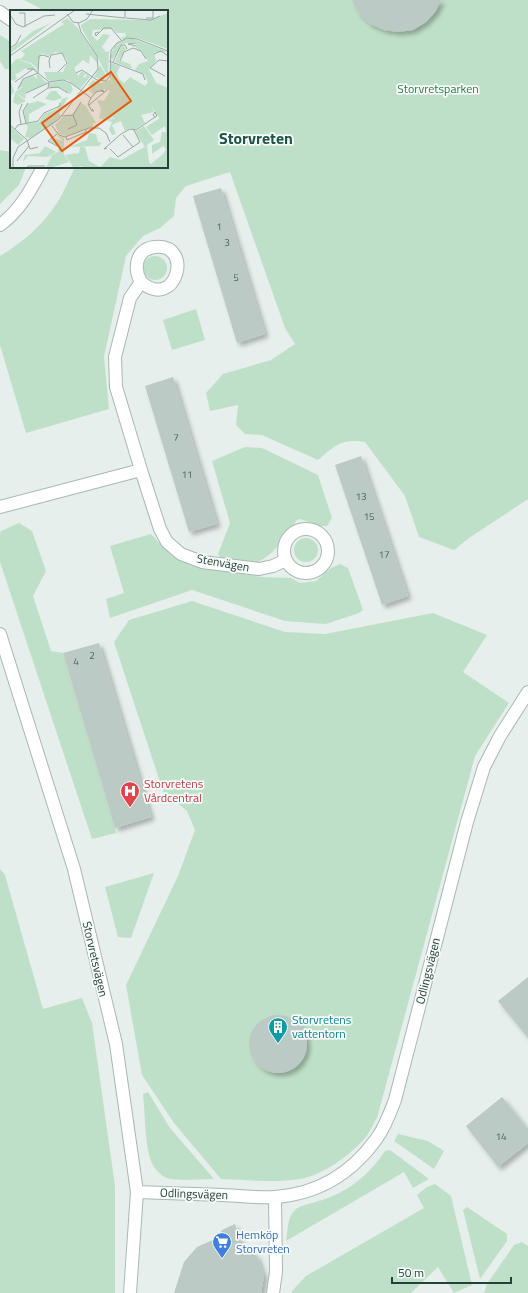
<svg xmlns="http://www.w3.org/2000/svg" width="528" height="1293" font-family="'Titillium Web',sans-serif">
<defs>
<filter id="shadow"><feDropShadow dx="3.5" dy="3.5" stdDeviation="2" flood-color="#0004"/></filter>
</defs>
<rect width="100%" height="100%" fill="#e6efeb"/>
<path fill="#bfe0c8" d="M24 0H528V499L469 538 454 550 419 537 405 496 365 442C342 438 335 445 318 460L262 435 245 434 236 425 238 405 210 411 206 393 223 374 271 360 295 344 285 328 230 172 186 186 176 198 174 216 160 228 143 236 126 256 104 357 109 409 26 433 0 345V256C22 243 43 225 57 203 64 192 69 179 75 167H167V11H42L38 7Z
M0 35 11 42V69H5L0 61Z
M0 150 11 152V167H26L19 185 0 204Z
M143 268a12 12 0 1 1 24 0a12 12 0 1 1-24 0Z
M196 309 205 340 172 350 163 320Z
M245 447 262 448 318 475 332 518 327 526H319L300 519 297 520C287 533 272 559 256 562 247 564 231 560 221 559L218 554 230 523 212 461Z
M19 523 32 531 46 571 33 596 51 651 63 653 115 828 116 833 92 839 0 562V534L1 531Z
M151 534 171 555 190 565 262 577 291 578 300 583 316 581 331 568 340 564 348 568 363 610 359 613 326 624 285 621 192 590 110 618 106 599 124 593 110 546Z
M294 550a12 12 0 1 1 24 0a12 12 0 1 1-24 0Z
M192 601 285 632 325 634 433 613 487 635 463 672 509 703 475 756 377 1118C373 1124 370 1132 366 1137 350 1155 324 1175 300 1179 274 1183 247 1180 221 1179L174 1123 142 1075 126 985 178 876 195 830 187 811 163 791 114 642 129 620Z
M0 869 5 875 43 1009 82 998 92 1023 115 1186V1293H0Z
M154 873 131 938 118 937 105 887Z
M148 1092 170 1128 214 1179C202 1179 183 1181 171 1179 162 1178 154 1169 151 1161 145 1146 145 1111 143 1094Z
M398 1134 428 1141 444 1151 434 1169 394 1141Z
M390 1150 429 1179 413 1188 404 1172 286 1241C288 1231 287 1216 296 1209 301 1205 321 1201 328 1198 352 1189 371 1172 385 1151Z
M435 1184 451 1196 472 1285 454 1293 438 1267 411 1293H292V1291L306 1276 424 1208 417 1195 427 1187Z
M467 1207 507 1234V1241L480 1279 463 1210Z
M522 1242 528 1246V1293H484L487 1284 514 1245Z"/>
<path fill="#bbcac4" filter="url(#shadow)" d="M352 0H441L436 11 426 22 413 30 398 32 384 30 370 24 359 14Z
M221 188 265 334 237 343 193 196Z
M173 377 217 524 189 532 145 386Z
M361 456 408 596 382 605 335 465Z
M99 643 151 817 115 828 63 653Z
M528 977V1038L498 1001Z
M249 1044a29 29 0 1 1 58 0a29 29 0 1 1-58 0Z
M502 1097 528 1129V1143L498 1167 466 1126Z
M235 1224 241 1244 257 1256 264 1276 261 1293H174L184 1262 197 1247 217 1238 222 1230Z"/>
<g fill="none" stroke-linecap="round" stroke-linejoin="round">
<g stroke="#a8b8b2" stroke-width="14">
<path id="minor" d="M0 12 11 20
M0 225C20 211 32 188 43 167
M141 470 116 387 115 357 130 298 141 282C133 268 136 249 155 247 195 243 176 312 141 282
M0 507 141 470 160 529 167 542 181 554 202 562 259 569 273 566 286 560
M284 551a22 22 0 1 1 44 0a22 22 0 1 1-44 0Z
M0 634 74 869 116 1044 137 1192 130 1293
M137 1192C166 1193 194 1194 223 1195 240 1196 258 1198 275 1197 318 1194 352 1173 377 1138 385 1127 390 1113 395 1100L467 822 484 767 500 736 528 692
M273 1293 276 1272 275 1197"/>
</g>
<use href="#minor" stroke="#fff" stroke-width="12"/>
</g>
<defs>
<g id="hospital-pin" transform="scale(1)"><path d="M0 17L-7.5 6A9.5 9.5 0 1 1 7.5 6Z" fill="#e0444e" stroke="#f7fbf9"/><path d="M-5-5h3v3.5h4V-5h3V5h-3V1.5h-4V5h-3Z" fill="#fff"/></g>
<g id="building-pin" transform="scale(1)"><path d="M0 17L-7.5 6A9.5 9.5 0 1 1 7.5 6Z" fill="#0f9aa8" stroke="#f7fbf9"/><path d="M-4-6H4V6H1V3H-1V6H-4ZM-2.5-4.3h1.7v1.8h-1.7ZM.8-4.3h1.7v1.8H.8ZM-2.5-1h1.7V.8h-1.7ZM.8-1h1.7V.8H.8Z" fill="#fff"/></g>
<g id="supermarket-pin" transform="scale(1)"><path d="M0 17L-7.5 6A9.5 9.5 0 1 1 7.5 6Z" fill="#3f7fe0" stroke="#f7fbf9"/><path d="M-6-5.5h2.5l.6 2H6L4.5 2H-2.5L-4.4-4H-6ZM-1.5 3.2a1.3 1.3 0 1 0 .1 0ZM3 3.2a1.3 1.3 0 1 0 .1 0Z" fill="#fff"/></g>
</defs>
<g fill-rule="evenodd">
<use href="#hospital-pin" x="130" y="791"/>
<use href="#building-pin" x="278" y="1027"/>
<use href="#supermarket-pin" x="222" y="1242"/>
</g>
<g text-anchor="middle" stroke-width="3.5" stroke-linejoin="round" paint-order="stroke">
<g font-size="10" fill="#4a645c">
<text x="219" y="230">1</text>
<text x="227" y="246">3</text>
<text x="236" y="281">5</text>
<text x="176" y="441">7</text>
<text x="187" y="478">11</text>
<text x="361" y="500">13</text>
<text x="369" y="520">15</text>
<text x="384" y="558">17</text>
<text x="92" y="659">2</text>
<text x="76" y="665">4</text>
<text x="501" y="1140">14</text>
</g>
<g font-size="12" fill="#2d7a4b" stroke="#f7fbf9">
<text x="438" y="93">Storvretsparken</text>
</g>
<g font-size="12" fill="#24423a" stroke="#f7fbf9">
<text transform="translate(223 563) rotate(10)" y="4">Stenvägen</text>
<text transform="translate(95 959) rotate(77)" y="4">Storvretsvägen</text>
<text transform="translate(428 971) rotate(-76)" y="4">Odlingsvägen</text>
<text transform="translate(194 1194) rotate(2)" y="4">Odlingsvägen</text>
</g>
<g font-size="12" fill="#be3a42" stroke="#f7fbf9" text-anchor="start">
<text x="144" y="788">Storvretens<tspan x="144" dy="14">Vårdcentral</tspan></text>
</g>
<g font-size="12" fill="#0d838f" stroke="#f7fbf9" text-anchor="start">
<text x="292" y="1024">Storvretens<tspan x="292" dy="14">vattentorn</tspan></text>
</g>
<g font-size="12" fill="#366cbe" stroke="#f7fbf9" text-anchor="start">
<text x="236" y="1239">Hemköp<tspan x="236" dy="14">Storvreten</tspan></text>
</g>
<g font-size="16" font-weight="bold" fill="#1f5548" stroke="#f7fbf9">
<text x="256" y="144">Storvreten</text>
</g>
</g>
<g transform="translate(10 10)">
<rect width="158" height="158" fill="#e6efeb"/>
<path d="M158 3V39L127 28 112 29 108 24 111 28 116 26 115 23H107L103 19 83 20 82 25 87 31 93 24 100 25 92 37 96 42 99 41 98 67 71 17V15L80 9 139 10ZM57 8 67 17 86 46 88 54 80 45 79 54 73 50 64 58 68 66 72 61 76 64 73 66 75 68 77 64 80 67 70 79 58 70 40 71 30 64 37 69 34 62H53L58 51 52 43 45 42 39 46 32 43 29 49V60L21 53 7 49 12 48 15 44 11 41 54 14 51 12ZM41 13 2 42 0 40 23 21ZM115 29H124L158 42H144L146 51 139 59 146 73 158 78V158H74L72 156 64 158 55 145 69 143 70 137H75L79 151 90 157 100 147 111 150 127 141 135 137 125 122 134 116 144 130 137 135 139 152 141 154 153 144 156 139 153 136 142 144V135L150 132 152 122H156L155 116 142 125 136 117 150 108 155 116 141 96 144 102 131 105 135 113 124 120 120 118 115 121 111 111 102 115 106 124 102 125 99 119 102 112 99 111 103 108 104 110V108L103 107 98 111 89 108 91 99 87 90 94 91 100 81 94 79 83 84 79 81 84 74 77 77 83 70 92 73 100 70 103 73 100 69 101 53 110 56 107 63 109 69 114 73 120 67 135 76 138 72 134 64 125 60 129 54 138 51 132 41 126 38V32L112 34 103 49 100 48 104 36ZM112 35 116 39 109 50 120 54 122 58H120L105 52ZM6 49 21 54 28 61 16 58 5 65 7 68 4 71 0 69 4 82 0 86V56ZM90 55 96 65 93 67 94 70 84 67ZM28 64 37 73 16 83 15 89 5 82 13 77 8 78 13 70 23 66 28 69 26 66ZM53 71 61 74 63 80 60 84 51 78 39 77V73ZM41 81H46L52 88 44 91 35 89ZM5 83H6L16 91 8 95 3 92ZM58 87 49 104 51 106 42 115 20 128 15 127 18 116 15 114 29 112 34 104 47 99 52 89ZM28 91 37 94 19 104V112L16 113 14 101 18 94ZM71 93 76 96 86 113H83V117L56 126 49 124 45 115 53 107 61 106ZM0 116 14 129 8 135 0 128ZM79 123 86 124 88 132 92 133 89 136 59 137 77 130ZM47 125 54 128V145L59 152 40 158H17L36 157 42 146 37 147 48 142 50 135 39 132 43 128 53 131ZM35 136 46 142 36 147 18 146 13 152 15 145 30 143Z" fill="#bfe0c8"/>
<path fill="none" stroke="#98aaa4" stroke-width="1" d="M9 3H15V17M57 4 63 12 69 13 77 9 83 0M76 4 115 8V0M0 5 6 14 13 17 34 6 45 5M116 8 141 10 150 6M136 8H143V0M89 22 85 23 86 26 94 18H101L111 30M126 36 118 34 126 33M0 38 6 34 11 25M144 44 151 41 158 46M0 46 65 0M39 47 33 45 29 46 28 63 39 72 53 70 61 73 81 88 78 94 82 101H84L82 99M99 51 133 64 135 70M110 51 114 42 123 38 131 41 136 49M103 52 111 35H115L117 39M40 58 39 51 41 45 52 43 57 53 48 62M66 63 72 60 87 70 96 71 100 66 101 40 107 33 117 28 127 29 158 41M155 66 140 58 149 50 158 51M5 72 23 59M38 78 48 77 58 83M8 79 13 69 28 63 23 59H17M16 83 38 73M23 88 38 78 39 72M81 88 86 82 93 80 94 82 91 81M79 95 97 80M145 102 147 106 145 107 143 105ZM52 106 63 105 71 92M16 113 13 101 18 93M11 114 9 102 12 94M0 115 17 130 20 139 28 137M42 116 49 125 55 127 79 118H89L96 123 100 132M5 119 8 115 28 111 34 103 50 96V93M58 119 67 115 63 105M113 125 123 137M56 127 57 130 76 122V119M47 136 38 131 47 124M97 138 94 139 111 124 120 119 126 120 145 107M100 139 108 147 130 132 124 120M7 151 19 136M3 158V148L8 137 49 109 88 59 87 46 71 22 68 12M17 158 18 156H35"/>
<path fill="#e8590c" fill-opacity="0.15" stroke="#e8590c" stroke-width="2" d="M101 62 121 91 52 141 32 113Z"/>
<rect width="158" height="158" fill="none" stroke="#24423a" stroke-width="2"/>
</g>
<path d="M392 1277v6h119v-6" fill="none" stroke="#24423a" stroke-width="2"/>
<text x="398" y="1277" font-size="12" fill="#24423a" stroke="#f7fbf9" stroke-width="3" paint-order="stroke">50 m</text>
</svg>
